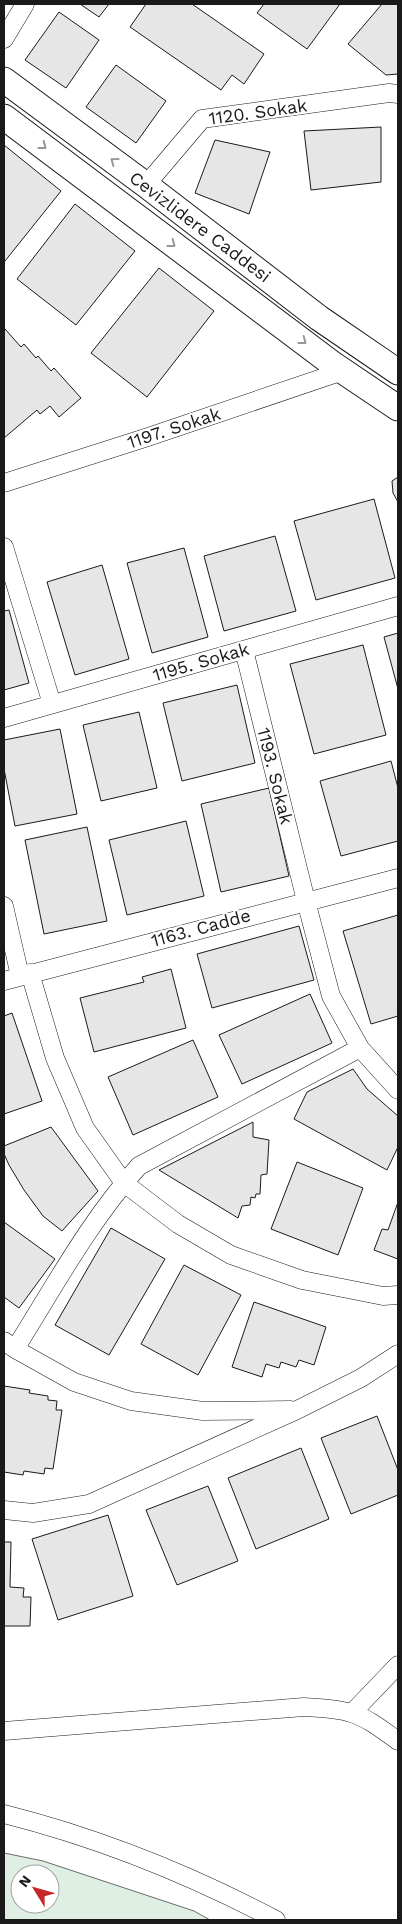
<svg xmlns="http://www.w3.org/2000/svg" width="402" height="1924" font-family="'Work Sans',sans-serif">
<rect width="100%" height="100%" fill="#fff"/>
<path fill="#e0efe3" stroke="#6a6a6a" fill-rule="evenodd" d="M4 1853 43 1861 194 1911 210 1920H4ZM20 1874H50V1904H20Z"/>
<path fill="#e6e6e6" stroke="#1a1a1a" d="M80 4H109L99 17Z
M146 4H192L264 54 244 84 232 75 221 90 130 27Z
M264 4H340L307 49 257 13Z
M382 4H398V74L386 75 348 44Z
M59 12 99 40 66 88 25 60Z
M116 65 166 101 136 143 86 107Z
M381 127V182L311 190 304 131Z
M215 140 270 152 249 214 195 193Z
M4 145 61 191 5 261 4 260Z
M75 204 135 251 76 325 17 279Z
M159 268 214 311 147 397 91 353Z
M5 329 21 347 24 344 36 358 38 356 51 371 54 368 81 398 59 417 50 406 40 414 37 410 4 438V330Z
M398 477V502L393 493 392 481Z
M374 499 395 578 316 600 294 521Z
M275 536 296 611 224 631 204 556Z
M184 548 208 637 152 653 127 563Z
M102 565 129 659 75 675 47 582Z
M9 610 29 683 4 690V611Z
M398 633V689L384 637Z
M363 645 386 735 314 754 290 664Z
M237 685 255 763 182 781 163 703Z
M139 712 157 788 101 801 83 725Z
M60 729 77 814 15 826 4 769V740Z
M391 761 398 788V841L341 856 320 781Z
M269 788 289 876 221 892 201 804Z
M186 821 204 896 127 915 109 840Z
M87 827 107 921 44 934 25 840Z
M398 915V1016L371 1024 343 931Z
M299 926 314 980 212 1008 197 954Z
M171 969 186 1028 94 1052 80 998 144 982 142 977Z
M310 994 332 1043 242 1084 219 1035Z
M12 1013 42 1101 4 1114V1016Z
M193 1040 218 1097 133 1135 108 1077Z
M353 1069 367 1089 398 1116V1147L387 1170 294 1119 307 1092Z
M253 1122V1137L269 1140 267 1174 261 1175 260 1194H256L255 1198 251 1197 250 1205 242 1206 238 1218 159 1170Z
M51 1127 98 1191 62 1231 43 1216 24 1190 9 1165 4 1154V1146Z
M297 1162 363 1188 338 1255 271 1229Z
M398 1202V1259L374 1250 382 1229 388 1230Z
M4 1222 55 1259 19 1308 4 1297Z
M111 1228 165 1259 109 1355 55 1325Z
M184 1265 241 1295 198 1375 141 1344Z
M254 1302 326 1327 314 1365 299 1360 296 1367 281 1362 279 1368 266 1364 262 1377 232 1367Z
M4 1386 30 1390 29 1393 48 1396V1400L57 1401 56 1410H62L53 1469 45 1468 44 1474 24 1471 23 1475 4 1472Z
M377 1416 398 1470V1495L351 1514 321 1438Z
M301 1448 329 1519 256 1549 228 1478Z
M208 1486 238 1561 177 1585 146 1510Z
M108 1515 133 1596 58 1620 32 1539Z
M4 1542H11L10 1587 24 1588 23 1597H31L30 1626H4Z"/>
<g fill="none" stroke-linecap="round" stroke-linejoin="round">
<g stroke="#1a1a1a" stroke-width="19">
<path id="minor" d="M4 39 25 4
M146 185 202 119 389 93 398 94
M4 483 145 438 343 371
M4 547 52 704
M244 650 306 901 331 996 360 1048 398 1090
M4 718 398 606
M4 906 20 976
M30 973 55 1058 85 1128 124 1183 178 1224 231 1255 302 1280 383 1296 398 1295
M4 981 398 878
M4 1341 15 1349 74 1382 131 1401 203 1411 291 1410
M15 1349C54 1287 90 1220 139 1166L360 1048
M4 1510 33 1513 89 1504 297 1410 361 1378 398 1354
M352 1713 398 1665
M4 1731 304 1707C319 1708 336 1708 351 1713 368 1718 384 1731 398 1741
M4 1814C99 1838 189 1874 276 1920"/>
</g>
<g stroke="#1a1a1a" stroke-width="27">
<path id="secondary" d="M4 80 146 185 319 318 398 372
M4 117 334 365 398 408"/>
</g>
<use href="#minor" stroke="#fff" stroke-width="18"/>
<use href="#secondary" stroke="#fff" stroke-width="25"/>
</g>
<defs><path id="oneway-chevron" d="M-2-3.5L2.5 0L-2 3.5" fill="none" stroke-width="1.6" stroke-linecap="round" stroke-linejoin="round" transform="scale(1.25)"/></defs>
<g stroke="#989898">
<use href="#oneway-chevron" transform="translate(43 146) rotate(37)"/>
<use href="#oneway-chevron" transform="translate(114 161) rotate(-144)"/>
<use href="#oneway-chevron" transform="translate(172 244) rotate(37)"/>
<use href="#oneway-chevron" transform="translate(303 341) rotate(37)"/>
</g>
<g text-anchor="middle" stroke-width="4" stroke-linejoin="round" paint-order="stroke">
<g font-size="18" fill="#1a1a1a" stroke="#fff">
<text transform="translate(258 112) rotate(-8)" y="6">1120. Sokak</text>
<text transform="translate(200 227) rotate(37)" y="6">Cevizlidere Caddesi</text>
<text transform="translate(174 428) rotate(-18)" y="6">1197. Sokak</text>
<text transform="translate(201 662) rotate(-16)" y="6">1195. Sokak</text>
<text transform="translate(275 776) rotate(76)" y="6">1193. Sokak</text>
<text transform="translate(201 928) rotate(-15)" y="6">1163. Cadde</text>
</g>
</g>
<rect width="402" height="1924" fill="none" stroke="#1a1a1a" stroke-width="10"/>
<g transform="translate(35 1889) rotate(307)"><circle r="24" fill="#ffffff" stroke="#a3a3a3"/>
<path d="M0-4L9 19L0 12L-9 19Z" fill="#c62828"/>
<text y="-8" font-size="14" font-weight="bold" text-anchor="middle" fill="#1a1a1a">N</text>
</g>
</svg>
